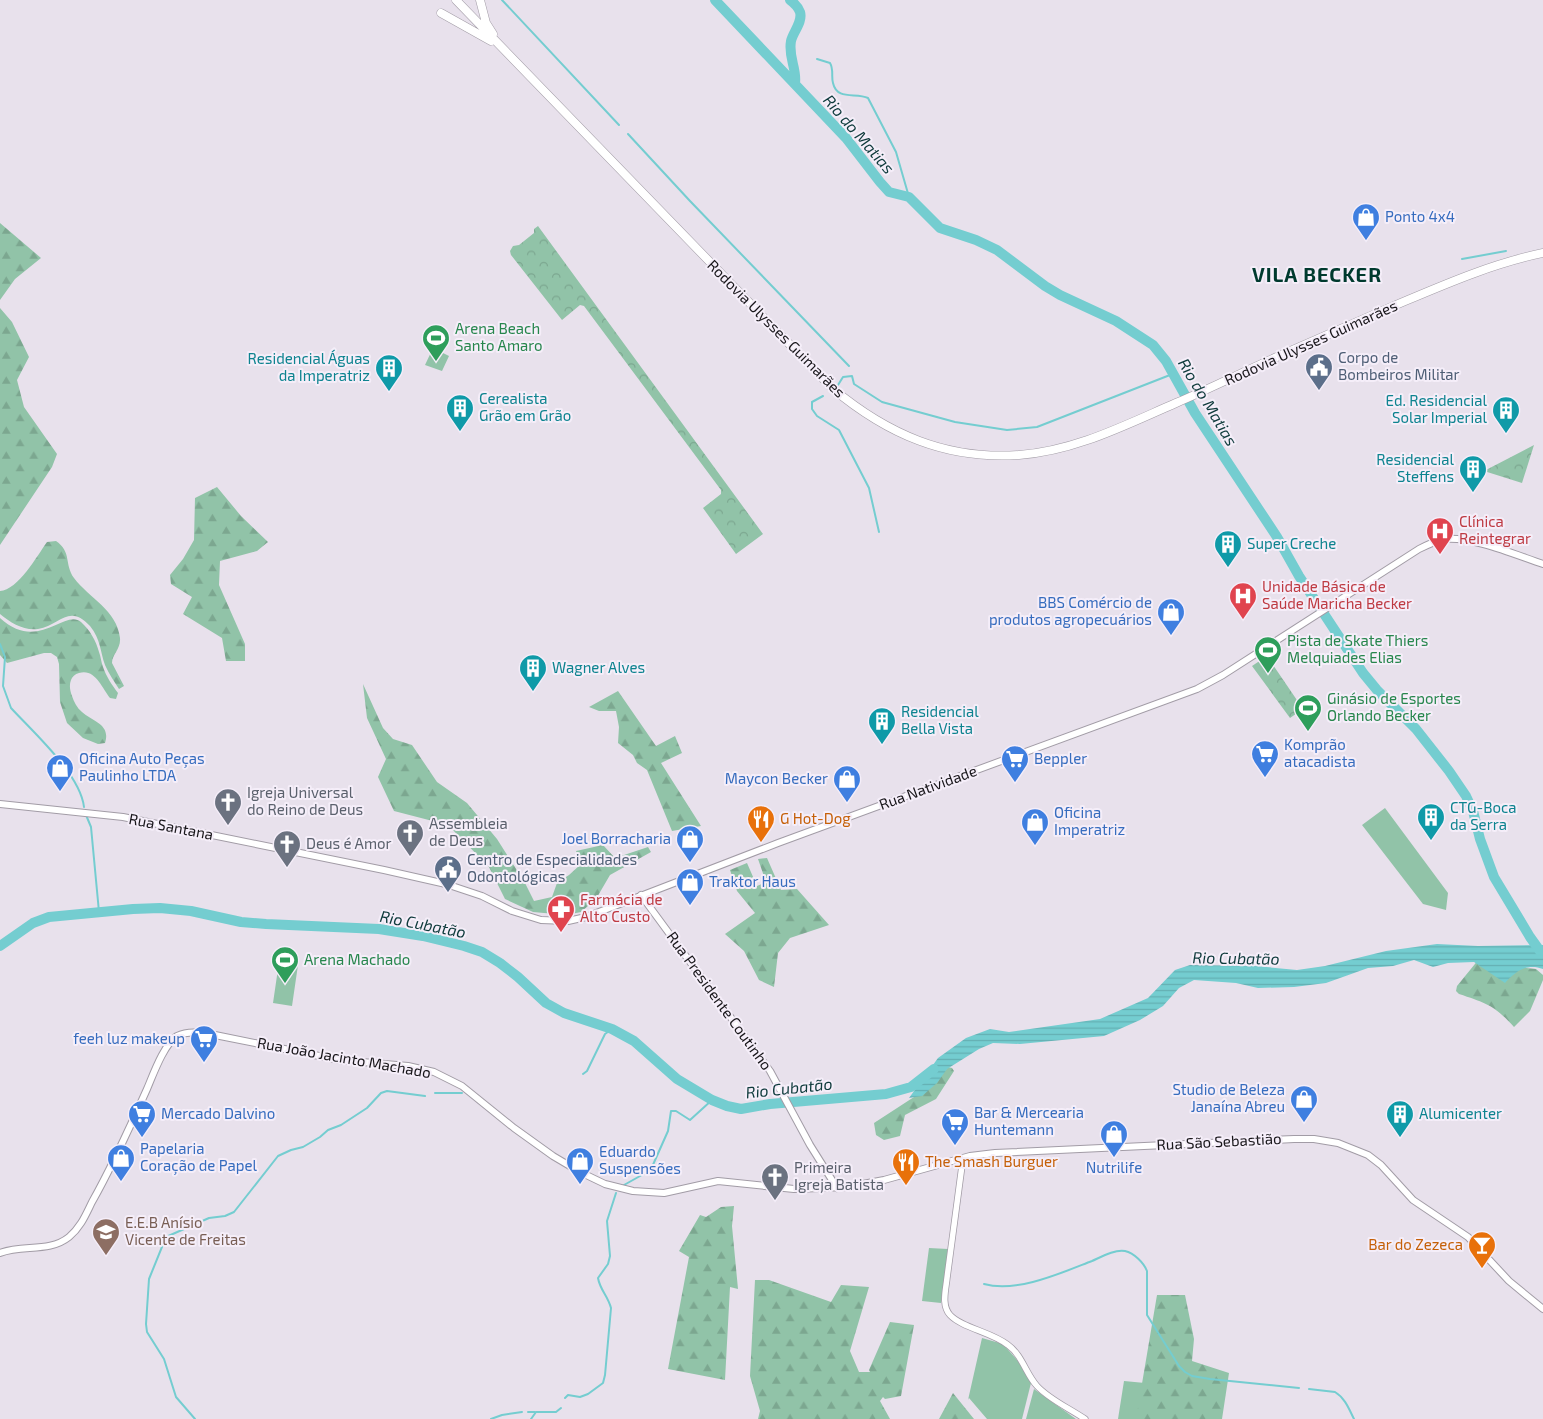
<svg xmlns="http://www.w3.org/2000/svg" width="1543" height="1419" font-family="'Exo 2',sans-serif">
<defs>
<pattern id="forest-firs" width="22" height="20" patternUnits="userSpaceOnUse" patternTransform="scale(1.25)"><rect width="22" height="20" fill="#91c3a8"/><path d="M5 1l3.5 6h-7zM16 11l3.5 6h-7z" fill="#7ca790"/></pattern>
<pattern id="park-crowns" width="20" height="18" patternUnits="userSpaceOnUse" patternTransform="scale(1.25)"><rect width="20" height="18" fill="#91c3a8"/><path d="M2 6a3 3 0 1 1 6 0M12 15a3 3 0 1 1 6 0" fill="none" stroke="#7ca790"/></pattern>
<pattern id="water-rules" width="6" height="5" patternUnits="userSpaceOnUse" patternTransform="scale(1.25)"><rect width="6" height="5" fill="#74cdd0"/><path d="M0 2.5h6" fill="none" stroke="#64afb2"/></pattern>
</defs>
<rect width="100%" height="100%" fill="#e8e1ec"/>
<path fill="#91c3a8" d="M433 348 449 356 442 371 425 365Z
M1385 808 1448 893 1446 910 1423 904 1362 825Z
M279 962 298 965 292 1006 273 1003Z
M929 1248 948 1249 941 1303 922 1301Z
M982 1338 1003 1344 1018 1361 1031 1383 1022 1419H987L969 1398 968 1400Z
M1124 1381 1145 1383 1138 1419H1118Z
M1034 1389 1076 1419H1026Z"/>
<path fill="url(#forest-firs)" d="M0 223 41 258 15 279 0 300Z
M0 308 12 322 29 357 17 380 24 407 57 454 52 467 0 545Z
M217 487 241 516 268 542 257 551 220 561 219 585 245 644V661H226L222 638 183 614 192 597 171 584 170 575 183 559 194 540 195 498Z
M56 541C72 552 64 564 74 578 89 598 117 610 120 638 121 649 112 654 112 663L124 686 119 689C114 681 109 674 105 665 100 651 101 640 90 626 69 603 60 625 38 629 24 631 11 623 0 614V591C18 590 37 556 47 542Z
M0 618C38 653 65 608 81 622 90 630 96 641 99 652 101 657 101 662 103 667 106 676 112 685 118 693L116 699 110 698C102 688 95 668 79 673 75 674 72 677 71 680 69 685 70 691 72 696 74 702 77 708 82 712 93 722 111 724 105 743L98 744 83 738 67 723 60 702 59 664 57 657 51 653H44L7 663 0 655Z
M363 684 383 728 393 739 412 745 437 782 467 803 497 839 525 883 534 901 552 897 557 883 569 875 580 865 576 851 603 845 615 858 648 847 651 852 610 875 596 899 581 912 566 915 533 912 505 899 489 867 448 825 394 811 378 777 386 759 367 718Z
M618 691 656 746 675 736 682 753 661 763 701 826 672 831 647 770 637 763 633 755 618 743 619 727 616 711H599L589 707Z
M767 858 781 890 797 889 829 925 790 938 778 953 774 987 759 980 744 951 725 934 755 913 737 891 730 870 747 863 757 886 766 882 758 859Z
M1479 959 1497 965 1536 969 1543 975V980L1530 1011 1514 1027C1494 1005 1486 1003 1459 994L1456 991 1457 986Z
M948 1067 952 1068 954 1071 936 1099 905 1115 900 1136 884 1140 876 1135 874 1123 934 1084Z
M734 1206 732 1226 738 1289 730 1287 725 1380 668 1369 689 1257 679 1251 700 1215 706 1217 721 1207Z
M755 1280H769L831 1302 841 1285 869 1287 850 1351 859 1372H870L869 1370 890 1322 914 1325 901 1396 885 1399 883 1397 880 1401 890 1419H758L760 1411 750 1376Z
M1157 1295H1185L1194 1339 1192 1361 1229 1373 1222 1419H1136Z
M953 1393 974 1419H939Z"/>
<path fill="url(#park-crowns)" d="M538 226 763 534 736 554 703 508 721 494V490L584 306 580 305 562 320 511 255 510 251 513 246 519 245 534 233V229Z
M1534 445 1522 483 1484 471Z
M1267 656 1303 709 1290 718 1252 666Z"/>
<path fill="url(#water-rules)" d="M1437 944 1478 946 1543 945V969C1527 963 1516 971 1505 983L1474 962 1448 963 1433 967 1414 960 1393 966 1368 968 1326 983 1294 987 1258 988 1236 983 1194 980 1179 988 1163 1006 1140 1020 1104 1036 1020 1044 993 1043 979 1049 947 1069 937 1083 922 1096 909 1098 938 1058 966 1038 990 1029 1009 1032 1100 1019 1148 998 1175 970 1190 965 1255 966 1297 970 1325 966 1386 951Z"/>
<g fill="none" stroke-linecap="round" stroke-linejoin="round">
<path stroke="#74cdd0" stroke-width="2" d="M502 0 619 125
M817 59 830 63C834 70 831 76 833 83 837 101 856 92 868 98L896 152 909 197
M628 134 690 201 849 366
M1462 259 1506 251
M838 385 843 377 852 376 854 384 882 402 955 422 1007 430 1037 427 1170 375H1175
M823 396 812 402V409L817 416 839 430 869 488 879 532
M0 644 5 657 3 686 11 708C34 733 80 774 84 807
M86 815 91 827 99 912
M583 1074 587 1071 605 1034 612 1029
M435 1093H462
M624 1185 649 1171 652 1167 668 1131 671 1111H676L690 1120 712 1100
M984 1284C1017 1293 1061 1273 1092 1261 1101 1257 1115 1249 1125 1251 1134 1253 1144 1263 1147 1271V1315L1179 1366 1185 1372 1192 1376 1210 1379 1299 1388
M1309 1389 1335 1392C1345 1398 1349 1409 1354 1419
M565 1398 568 1395 580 1397 588 1394 603 1383 605 1375 611 1308C608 1296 600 1290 598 1278L608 1264 610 1256 607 1221 616 1193
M528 1412H535
M195 1419 176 1397 164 1359 147 1332 146 1324 149 1279 166 1237 209 1218 225 1216 234 1212 278 1156 291 1150 303 1147 320 1137 328 1130 341 1125 367 1108 381 1093 387 1091 425 1096
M491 1419 502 1415 522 1412
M531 1419 536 1412H556L561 1408"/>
<path stroke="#74cdd0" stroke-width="10" d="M715 0 846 138 880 182 889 192 909 197 940 228 976 240 997 250 1045 286 1060 295 1116 321 1153 345 1166 361 1195 413 1277 537 1299 576 1363 673 1377 690 1416 729 1449 771 1466 796 1473 811 1480 839 1494 877 1530 937 1540 951
M790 0C794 3 798 6 800 12 803 22 793 32 791 41 788 58 797 68 795 83
M0 946 33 923 49 917 133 909 160 908 191 911 241 922 266 924 379 929 423 936 464 946 482 952 500 963 518 977 546 1003 564 1013 612 1029 634 1041 677 1079 712 1100 727 1106 741 1109 770 1104 886 1094 911 1087 934 1069"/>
<g stroke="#a29ca6" stroke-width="7">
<path id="tertiary" d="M963 1158 947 1278C946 1289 941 1305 950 1315 962 1328 992 1332 1008 1345 1022 1355 1026 1374 1037 1386 1050 1400 1069 1408 1085 1419"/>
</g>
<g stroke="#a29ca6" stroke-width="8">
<path id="secondary" d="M0 804 123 817 384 870 446 884 482 896 512 911 541 920 568 921 586 917 778 843 1197 689 1223 675 1419 549C1427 545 1435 541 1444 539 1472 536 1516 555 1543 564
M641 895 770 1071 810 1145 837 1188
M0 1253C23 1244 49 1253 69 1237 81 1227 86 1214 92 1202 113 1165 130 1127 147 1089 153 1075 164 1044 177 1036 189 1030 203 1033 215 1035L339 1060 408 1066 434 1072 462 1086 514 1128 553 1156 580 1172 605 1184 633 1191 664 1193 718 1181 794 1189 847 1187 884 1180 970 1156 995 1153 1294 1139H1314L1338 1143 1368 1155 1381 1165 1413 1200 1468 1237 1509 1281 1543 1309"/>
</g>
<g stroke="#a29ca6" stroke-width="9">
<path id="trunk" d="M456 0 832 388C887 434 946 460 1019 455 1075 451 1125 425 1176 403 1216 386 1255 366 1295 349 1327 335 1359 321 1391 307 1441 286 1490 264 1543 253
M480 0 486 23 493 34
M441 13 491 41"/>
</g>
<use href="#tertiary" stroke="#fff" stroke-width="5.5"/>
<use href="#secondary" stroke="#fff" stroke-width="6"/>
<use href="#trunk" stroke="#fff" stroke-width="8"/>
</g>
<defs>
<g id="shop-pin" transform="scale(1.4375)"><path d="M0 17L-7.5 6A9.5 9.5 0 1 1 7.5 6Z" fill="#3f7fe0" stroke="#f5eef9"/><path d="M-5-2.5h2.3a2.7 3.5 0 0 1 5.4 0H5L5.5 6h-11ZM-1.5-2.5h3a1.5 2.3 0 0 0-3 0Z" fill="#fff"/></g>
<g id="stadium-pin" transform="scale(1.4375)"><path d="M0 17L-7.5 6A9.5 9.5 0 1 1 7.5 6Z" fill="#2e9e5b" stroke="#f5eef9"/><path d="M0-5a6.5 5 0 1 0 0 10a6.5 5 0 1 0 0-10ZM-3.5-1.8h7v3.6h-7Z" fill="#fff"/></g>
<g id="civic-pin" transform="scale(1.4375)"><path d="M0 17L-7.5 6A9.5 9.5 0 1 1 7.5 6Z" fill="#5c6f8a" stroke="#f5eef9"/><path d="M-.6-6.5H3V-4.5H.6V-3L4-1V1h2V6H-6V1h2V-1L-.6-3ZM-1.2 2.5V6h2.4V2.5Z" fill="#fff"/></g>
<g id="building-pin" transform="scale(1.4375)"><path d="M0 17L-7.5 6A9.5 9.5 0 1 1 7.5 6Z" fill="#0f9aa8" stroke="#f5eef9"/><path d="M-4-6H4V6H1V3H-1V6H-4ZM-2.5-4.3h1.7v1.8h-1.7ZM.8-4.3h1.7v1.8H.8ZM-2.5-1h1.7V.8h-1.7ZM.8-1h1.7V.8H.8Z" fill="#fff"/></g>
<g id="hospital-pin" transform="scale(1.4375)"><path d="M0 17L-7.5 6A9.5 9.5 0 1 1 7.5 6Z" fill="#e0444e" stroke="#f5eef9"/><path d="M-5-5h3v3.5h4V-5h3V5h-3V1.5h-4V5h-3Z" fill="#fff"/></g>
<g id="supermarket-pin" transform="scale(1.4375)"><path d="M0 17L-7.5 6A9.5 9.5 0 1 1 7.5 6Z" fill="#3f7fe0" stroke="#f5eef9"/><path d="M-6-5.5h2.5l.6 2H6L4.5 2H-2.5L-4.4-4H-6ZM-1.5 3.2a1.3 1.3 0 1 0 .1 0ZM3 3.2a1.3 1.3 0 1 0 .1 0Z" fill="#fff"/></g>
<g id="church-pin" transform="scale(1.4375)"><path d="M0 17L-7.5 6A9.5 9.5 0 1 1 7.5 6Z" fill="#6b7280" stroke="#f5eef9"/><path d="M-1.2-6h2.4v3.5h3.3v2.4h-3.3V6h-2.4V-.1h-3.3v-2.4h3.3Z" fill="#fff"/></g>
<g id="restaurant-pin" transform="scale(1.4375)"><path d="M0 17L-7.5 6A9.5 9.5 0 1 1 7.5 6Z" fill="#e8710a" stroke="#f5eef9"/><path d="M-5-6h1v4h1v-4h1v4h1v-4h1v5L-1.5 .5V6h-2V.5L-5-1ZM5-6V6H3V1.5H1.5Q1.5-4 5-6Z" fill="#fff"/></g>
<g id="pharmacy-pin" transform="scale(1.4375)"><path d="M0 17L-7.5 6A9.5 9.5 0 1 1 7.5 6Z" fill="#e0444e" stroke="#f5eef9"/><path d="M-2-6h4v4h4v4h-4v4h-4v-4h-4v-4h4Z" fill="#fff"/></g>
<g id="school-pin" transform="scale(1.4375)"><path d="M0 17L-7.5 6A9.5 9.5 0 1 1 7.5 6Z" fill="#8d6e63" stroke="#f5eef9"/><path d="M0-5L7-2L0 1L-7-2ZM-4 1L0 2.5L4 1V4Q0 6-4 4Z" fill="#fff"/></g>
<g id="bar-pin" transform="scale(1.4375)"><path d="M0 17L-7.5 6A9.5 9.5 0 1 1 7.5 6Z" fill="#e8710a" stroke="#f5eef9"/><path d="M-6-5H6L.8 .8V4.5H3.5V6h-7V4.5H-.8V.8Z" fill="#fff"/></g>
</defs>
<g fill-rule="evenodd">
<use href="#shop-pin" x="1366" y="217"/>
<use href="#stadium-pin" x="436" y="338"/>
<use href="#civic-pin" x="1319" y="367"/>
<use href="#building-pin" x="389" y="368"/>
<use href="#building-pin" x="460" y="408"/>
<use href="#building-pin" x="1506" y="410"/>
<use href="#building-pin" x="1473" y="469"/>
<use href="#hospital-pin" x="1440" y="531"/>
<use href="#building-pin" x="1228" y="544"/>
<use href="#hospital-pin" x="1243" y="596"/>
<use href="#shop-pin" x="1171" y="612"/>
<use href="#stadium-pin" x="1268" y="650"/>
<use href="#building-pin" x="533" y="668"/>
<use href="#stadium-pin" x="1308" y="708"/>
<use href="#building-pin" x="882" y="721"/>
<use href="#supermarket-pin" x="1265" y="754"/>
<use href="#supermarket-pin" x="1015" y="759"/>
<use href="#shop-pin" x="60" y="768"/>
<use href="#shop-pin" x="847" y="779"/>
<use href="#church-pin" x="228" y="802"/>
<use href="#building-pin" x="1431" y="817"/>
<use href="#restaurant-pin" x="761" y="819"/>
<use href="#shop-pin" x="1035" y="822"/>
<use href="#church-pin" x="410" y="833"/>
<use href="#shop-pin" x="690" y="839"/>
<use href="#church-pin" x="287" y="844"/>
<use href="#civic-pin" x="448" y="869"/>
<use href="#shop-pin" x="690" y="882"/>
<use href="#pharmacy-pin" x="561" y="909"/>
<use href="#stadium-pin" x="285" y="960"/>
<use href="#supermarket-pin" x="204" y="1039"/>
<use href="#shop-pin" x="1304" y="1099"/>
<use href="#supermarket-pin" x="142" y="1114"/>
<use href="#building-pin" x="1400" y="1114"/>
<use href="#supermarket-pin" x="955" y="1122"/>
<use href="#shop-pin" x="1114" y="1134"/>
<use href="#shop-pin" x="121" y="1158"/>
<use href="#shop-pin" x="580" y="1161"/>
<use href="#restaurant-pin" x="906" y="1162"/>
<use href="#church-pin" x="775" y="1177"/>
<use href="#school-pin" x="106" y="1232"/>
<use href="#bar-pin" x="1482" y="1245"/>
</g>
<g text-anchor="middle" stroke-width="4" stroke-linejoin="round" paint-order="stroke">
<g font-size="15" fill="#366cbe" stroke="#f5eef9" text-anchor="start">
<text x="1385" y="222">Ponto 4x4</text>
<text x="1152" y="608" text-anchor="end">BBS Comércio de<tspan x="1152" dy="17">produtos agropecuários</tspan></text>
<text x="1284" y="750">Komprão<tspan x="1284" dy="17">atacadista</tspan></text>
<text x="79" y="764">Oficina Auto Peças<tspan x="79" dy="17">Paulinho LTDA</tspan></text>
<text x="1034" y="764">Beppler</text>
<text x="828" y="784" text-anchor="end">Maycon Becker</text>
<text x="1054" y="818">Oficina<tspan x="1054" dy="17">Imperatriz</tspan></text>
<text x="671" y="844" text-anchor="end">Joel Borracharia</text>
<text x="709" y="887">Traktor Haus</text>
<text x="185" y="1044" text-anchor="end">feeh luz makeup</text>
<text x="1285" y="1095" text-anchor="end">Studio de Beleza<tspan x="1285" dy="17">Janaína Abreu</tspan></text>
<text x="974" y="1118">Bar &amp; Mercearia<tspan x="974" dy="17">Huntemann</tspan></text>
<text x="161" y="1119">Mercado Dalvino</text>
<text x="140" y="1154">Papelaria<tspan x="140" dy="17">Coração de Papel</tspan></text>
<text x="599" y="1157">Eduardo<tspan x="599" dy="17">Suspensões</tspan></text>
<text x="1114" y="1173" text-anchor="middle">Nutrilife</text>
</g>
<g font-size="15" fill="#27864d" stroke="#f5eef9" text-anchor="start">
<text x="455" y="334">Arena Beach<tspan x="455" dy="17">Santo Amaro</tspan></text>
<text x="1287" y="646">Pista de Skate Thiers<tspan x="1287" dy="17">Melquiades Elias</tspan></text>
<text x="1327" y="704">Ginásio de Esportes<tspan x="1327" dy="17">Orlando Becker</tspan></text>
<text x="304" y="965">Arena Machado</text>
</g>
<g font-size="15" fill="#18161a" stroke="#f5eef9">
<text transform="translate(776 329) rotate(45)" y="5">Rodovia Ulysses Guimarães</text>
<text transform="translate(1311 343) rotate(-24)" y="5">Rodovia Ulysses Guimarães</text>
<text transform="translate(928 788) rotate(-20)" y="5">Rua Natividade</text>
<text transform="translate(171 827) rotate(11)" y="5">Rua Santana</text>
<text transform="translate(719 1001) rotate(54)" y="5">Rua Presidente Coutinho</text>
<text transform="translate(344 1058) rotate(10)" y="5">Rua João Jacinto Machado</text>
<text transform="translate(1219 1142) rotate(-3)" y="5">Rua São Sebastião</text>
</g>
<g font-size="15" fill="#4e5e75" stroke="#f5eef9" text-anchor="start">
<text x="1338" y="363">Corpo de<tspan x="1338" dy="17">Bombeiros Militar</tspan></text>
<text x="467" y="865">Centro de Especialidades<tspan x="467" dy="17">Odontológicas</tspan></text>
</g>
<g font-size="15" fill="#0d838f" stroke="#f5eef9" text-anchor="start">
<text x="370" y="364" text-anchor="end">Residencial Águas<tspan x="370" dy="17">da Imperatriz</tspan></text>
<text x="479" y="404">Cerealista<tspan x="479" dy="17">Grão em Grão</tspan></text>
<text x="1487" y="406" text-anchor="end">Ed. Residencial<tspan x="1487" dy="17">Solar Imperial</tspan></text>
<text x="1454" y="465" text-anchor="end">Residencial<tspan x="1454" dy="17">Steffens</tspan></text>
<text x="1247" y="549">Super Creche</text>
<text x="552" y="673">Wagner Alves</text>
<text x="901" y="717">Residencial<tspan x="901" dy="17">Bella Vista</tspan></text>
<text x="1450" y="813">CTG-Boca<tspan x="1450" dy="17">da Serra</tspan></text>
<text x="1419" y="1119">Alumicenter</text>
</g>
<g font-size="15" fill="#be3a42" stroke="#f5eef9" text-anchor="start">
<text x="1459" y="527">Clínica<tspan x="1459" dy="17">Reintegrar</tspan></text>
<text x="1262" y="592">Unidade Básica de<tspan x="1262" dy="17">Saúde Maricha Becker</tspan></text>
<text x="580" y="905">Farmácia de<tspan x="580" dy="17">Alto Custo</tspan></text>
</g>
<g font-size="15" fill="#5b616d" stroke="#f5eef9" text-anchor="start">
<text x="247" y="798">Igreja Universal<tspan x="247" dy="17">do Reino de Deus</tspan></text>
<text x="429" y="829">Assembleia<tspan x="429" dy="17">de Deus</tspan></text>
<text x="306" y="849">Deus é Amor</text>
<text x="794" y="1173">Primeira<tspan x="794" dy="17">Igreja Batista</tspan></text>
</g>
<g font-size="15" fill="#c56008" stroke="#f5eef9" text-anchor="start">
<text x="780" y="824">G Hot-Dog</text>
<text x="925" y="1167">The Smash Burguer</text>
<text x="1463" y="1250" text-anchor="end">Bar do Zezeca</text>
</g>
<g font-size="15" fill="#785e54" stroke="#f5eef9" text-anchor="start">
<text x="125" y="1228">E.E.B Anísio<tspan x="125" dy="17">Vicente de Freitas</tspan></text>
</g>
<g font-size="16" font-style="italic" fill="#0e3a3b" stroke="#f5eef9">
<text transform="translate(859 134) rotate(49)" y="6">Rio do Matias</text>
<text transform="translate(1208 402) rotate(59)" y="6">Rio do Matias</text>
<text transform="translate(423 924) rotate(11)" y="6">Rio Cubatão</text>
<text transform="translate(1236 958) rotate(1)" y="6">Rio Cubatão</text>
<text transform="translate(789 1088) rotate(-6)" y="6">Rio Cubatão</text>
</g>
<g font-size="20" font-weight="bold" letter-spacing="1" fill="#003a2e" stroke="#f5eef9">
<text x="1317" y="282">VILA BECKER</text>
</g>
</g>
</svg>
